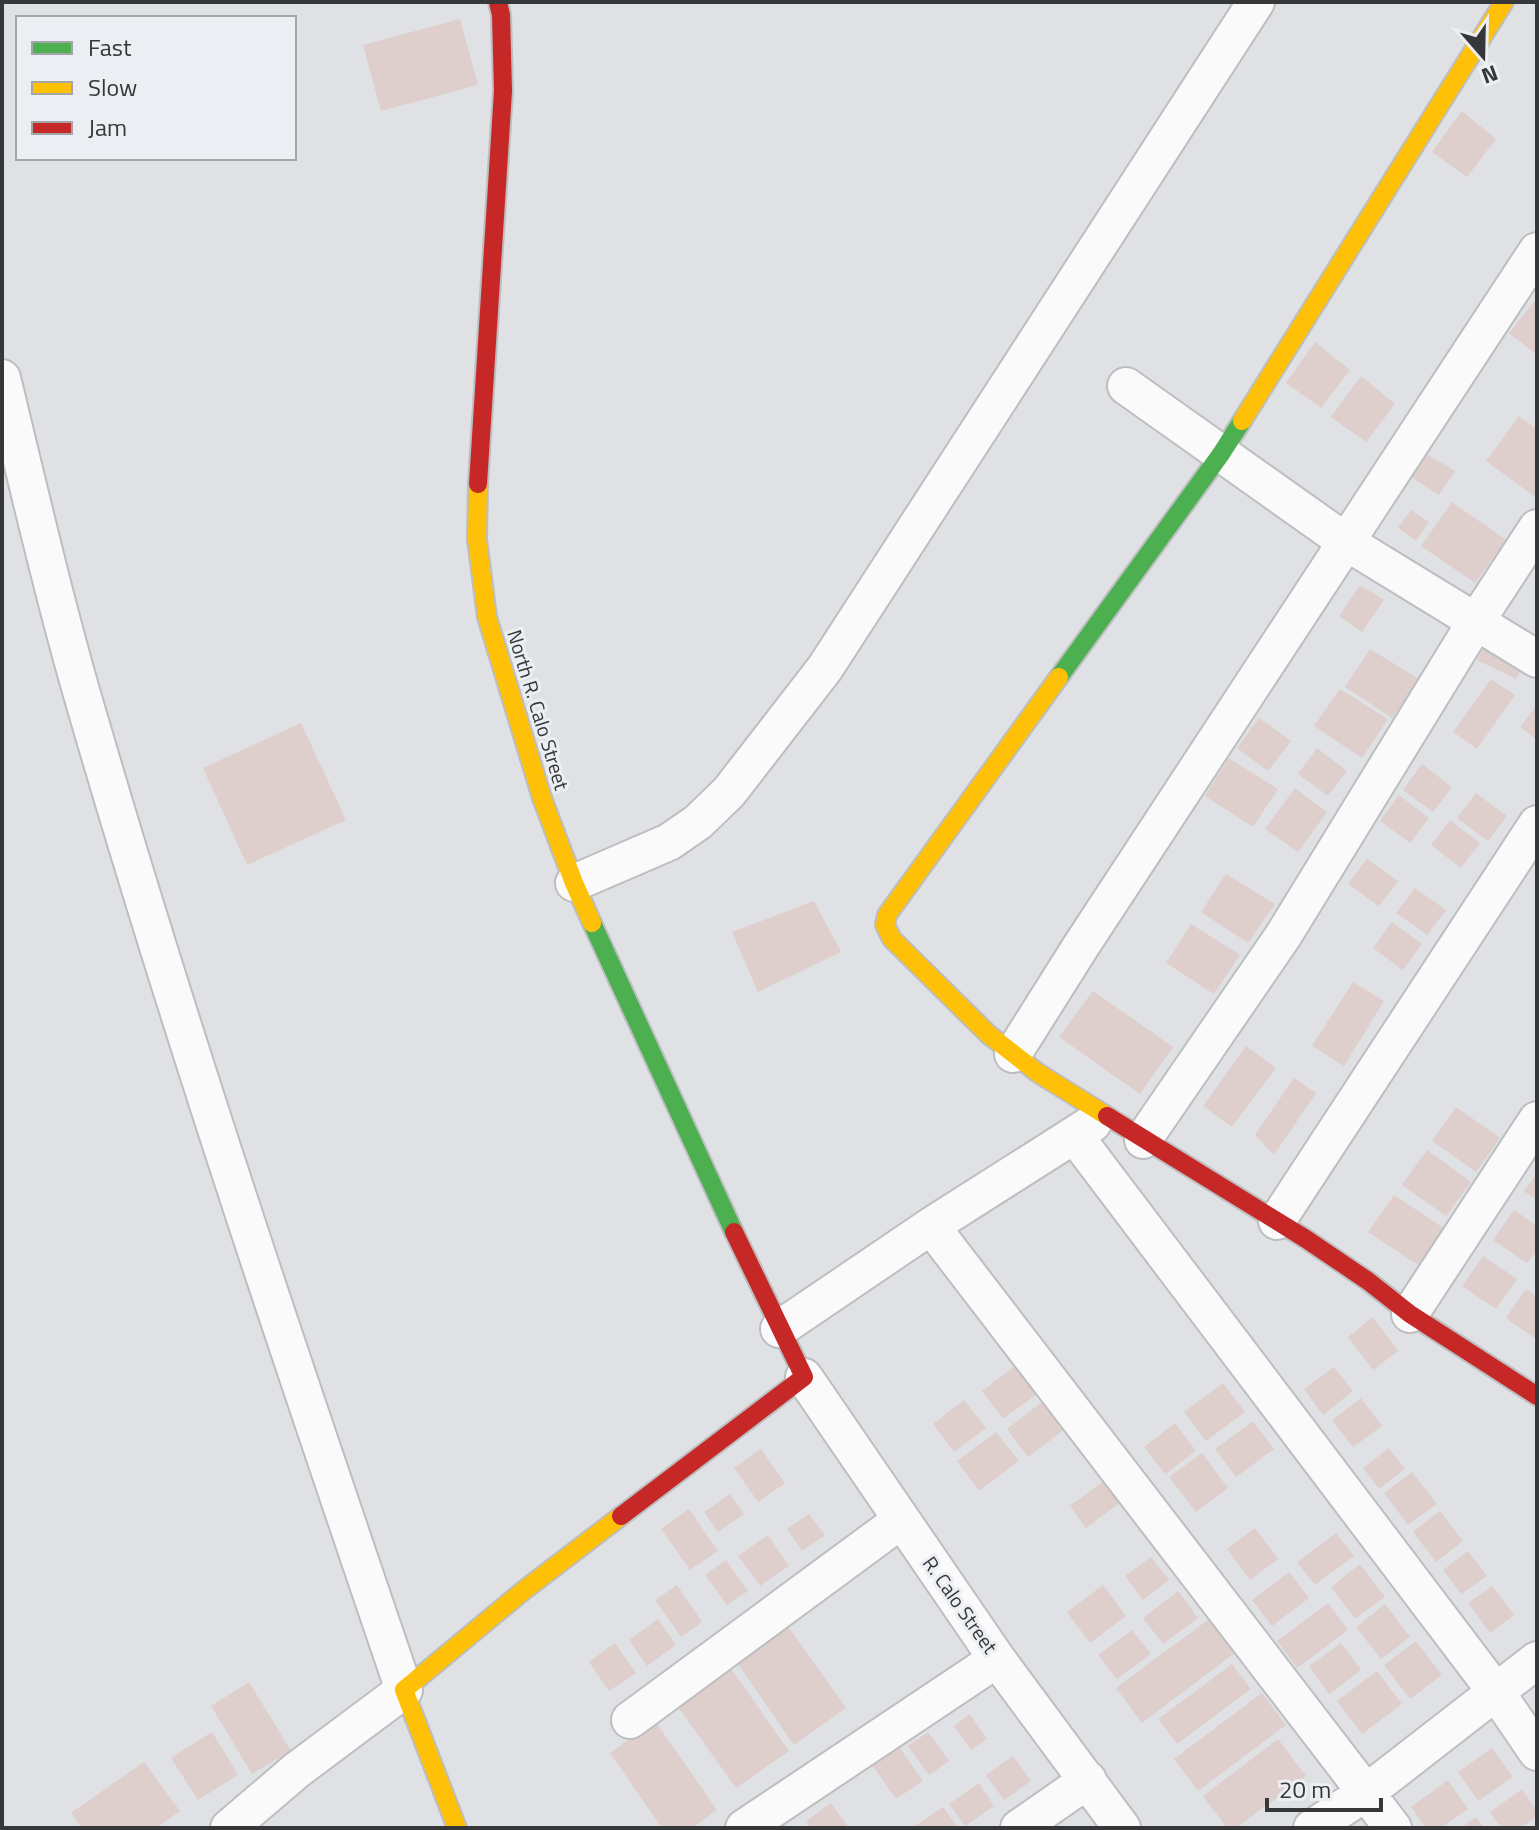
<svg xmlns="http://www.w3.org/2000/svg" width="1539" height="1830" font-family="'Titillium Web',sans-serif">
<rect width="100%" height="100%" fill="#dfe1e4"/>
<path fill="#decfcc" d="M460 19 478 85 381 111 363 45Z
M1462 111 1496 139 1467 177 1432 152Z
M1537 298V355L1509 333Z
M1315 342 1350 370 1321 408 1286 383Z
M1361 376 1395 404 1366 442 1331 417Z
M1519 416 1537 429V493L1534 496 1486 461Z
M1420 450 1455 471 1439 495 1406 474Z
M1452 502 1506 540 1475 583 1421 546Z
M1411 510 1429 522 1416 541 1398 528Z
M1360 585 1384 600 1362 632 1339 616Z
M1486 642 1525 661 1516 679 1477 660Z
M1370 649 1419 679 1392 718 1345 687Z
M1491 679 1515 695 1477 749 1453 732Z
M1340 689 1388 719 1362 758 1314 726Z
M1537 705V740L1520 727Z
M1259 718 1291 741 1268 771 1237 748Z
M301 723 346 820 247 865 203 768Z
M1317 748 1347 771 1328 796 1298 774Z
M1229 758 1278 789 1253 827 1205 796Z
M1422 764 1452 787 1433 812 1403 790Z
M1295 788 1327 812 1298 852 1265 829Z
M1476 793 1507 816 1488 841 1457 818Z
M1399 795 1429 818 1410 843 1380 821Z
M1450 820 1480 843 1461 868 1431 845Z
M1367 859 1398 881 1379 906 1348 884Z
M1226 874 1275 904 1248 943 1201 912Z
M1415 888 1446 910 1427 935 1396 913Z
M814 901 841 952 758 992 732 932Z
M1392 922 1422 944 1403 970 1373 948Z
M1191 924 1240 955 1214 994 1166 963Z
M1353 982 1384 1001 1344 1066 1312 1046Z
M1093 991 1173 1047 1140 1094 1059 1037Z
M1246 1046 1276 1068 1232 1127 1203 1106Z
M1294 1078 1316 1093 1274 1155 1255 1135Z
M1456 1107 1500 1138 1476 1172 1432 1141Z
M1427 1150 1471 1182 1446 1216 1402 1185Z
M1537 1173V1200L1524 1191Z
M1394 1195 1445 1229 1420 1266 1368 1232Z
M1514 1210 1537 1226V1250L1527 1263 1493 1240Z
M1483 1256 1517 1279 1496 1309 1462 1286Z
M1526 1289 1537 1296V1340L1506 1318Z
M1373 1317 1398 1351 1373 1370 1348 1337Z
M1015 1366 1037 1394 1003 1419 982 1391Z
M1334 1367 1353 1391 1323 1415 1304 1389Z
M1223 1383 1245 1412 1206 1441 1184 1412Z
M1047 1398 1069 1426 1028 1457 1007 1429Z
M1361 1398 1382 1426 1353 1447 1332 1420Z
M964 1400 986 1428 954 1452 933 1424Z
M1253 1421 1274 1449 1236 1477 1215 1449Z
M1175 1423 1196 1451 1165 1474 1144 1447Z
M996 1432 1019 1461 979 1491 957 1461Z
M1389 1448 1405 1469 1379 1489 1363 1468Z
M761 1449 785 1483 758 1502 734 1468Z
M1202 1453 1228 1488 1196 1512 1169 1477Z
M1412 1472 1437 1504 1408 1525 1384 1493Z
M1105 1480 1122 1501 1086 1528 1070 1506Z
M730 1494 744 1514 718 1532 704 1512Z
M689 1509 718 1551 690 1570 661 1529Z
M1440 1511 1463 1541 1436 1562 1413 1532Z
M809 1514 825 1535 802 1551 787 1529Z
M1255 1528 1278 1559 1250 1580 1227 1549Z
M1336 1533 1354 1556 1315 1585 1297 1562Z
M768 1535 789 1566 760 1586 738 1556Z
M1468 1551 1487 1576 1461 1594 1443 1570Z
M1151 1557 1169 1580 1143 1600 1125 1576Z
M726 1560 748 1591 727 1605 705 1575Z
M1360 1564 1385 1597 1355 1619 1331 1587Z
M1289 1572 1309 1598 1272 1626 1252 1600Z
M677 1585 702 1622 681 1637 655 1600Z
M1103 1585 1126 1616 1090 1643 1067 1612Z
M1492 1586 1514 1615 1490 1633 1468 1603Z
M1178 1591 1198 1618 1163 1644 1143 1618Z
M1328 1603 1348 1630 1297 1668 1277 1641Z
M1385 1604 1410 1637 1381 1659 1356 1627Z
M658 1619 676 1645 647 1666 629 1640Z
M1209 1619 1235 1653 1142 1723 1116 1688Z
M787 1625 846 1708 794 1745 736 1661Z
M1132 1630 1151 1654 1117 1679 1098 1655Z
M1416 1641 1442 1675 1410 1699 1384 1665Z
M615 1643 636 1673 609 1691 589 1662Z
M1341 1643 1361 1670 1329 1694 1309 1666Z
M1232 1664 1251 1689 1177 1744 1158 1719Z
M730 1667 789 1751 736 1788 676 1704Z
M1377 1671 1402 1704 1362 1734 1337 1701Z
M249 1682 291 1751 252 1774 211 1706Z
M1262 1693 1286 1725 1198 1791 1174 1759Z
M970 1714 987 1739 971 1750 954 1726Z
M655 1721 717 1810 692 1828H662L610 1753Z
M212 1732 238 1775 198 1800 171 1758Z
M928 1732 949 1761 929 1775 908 1746Z
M1278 1739 1306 1776 1236 1828H1227L1203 1796Z
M899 1747 923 1781 896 1799 872 1765Z
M1492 1748 1513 1777 1478 1801 1458 1772Z
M1013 1756 1031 1781 1004 1800 986 1775Z
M144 1762 180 1811 156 1828H82L71 1813Z
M1448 1780 1468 1809 1441 1828H1426L1411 1807Z
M979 1783 994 1806 965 1826 949 1804Z
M1522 1789 1537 1811V1816L1520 1828H1501L1490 1812Z
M831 1803 849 1828H811L806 1821Z
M943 1807 958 1828H912Z
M1476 1817 1484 1828H1461Z"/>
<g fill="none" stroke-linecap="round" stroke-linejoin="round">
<g stroke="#bcbebf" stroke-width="40">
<path id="street" d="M2 378C30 494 57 611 91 725 186 1050 295 1370 404 1690L297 1770 229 1828
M1126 386 1346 542 1537 659
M574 883 669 842 698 822 729 792 825 668 1256 2
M1013 1054 1081 946 1537 251
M1075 1136 1496 1692 1537 1752
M1143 1140 1283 936 1475 623 1537 528
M1277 1221 1537 824
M931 1226 1393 1828
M1410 1314 1537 1120
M779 1329 931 1226 1093 1123
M804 1377 997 1659 1122 1828
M630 1720 900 1521
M744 1828 997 1659
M1019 1828 1088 1780
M1312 1828 1367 1792 1537 1660"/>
</g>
<g stroke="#bcbebf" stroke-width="22">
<path id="fast" d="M1059 677 1221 454 1242 421
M592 923 734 1232"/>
</g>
<g stroke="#bcbebf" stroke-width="22">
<path id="slow" d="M1242 421 1504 2
M478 484 477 539 487 617 542 798 574 883 592 923
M1059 677 887 915 885 925 892 939 988 1034 1038 1073 1107 1116
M457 1828 404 1690 523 1591 621 1516"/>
</g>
<g stroke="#bcbebf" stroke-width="22">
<path id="jam" d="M478 484 503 91 501 15 498 2
M1107 1116 1306 1239 1368 1281 1410 1314 1537 1396
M621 1516 804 1377 734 1232"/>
</g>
<use href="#street" stroke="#fafafb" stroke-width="36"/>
<use href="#fast" stroke="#4caf50" stroke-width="18"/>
<use href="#slow" stroke="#ffc107" stroke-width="18"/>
<use href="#jam" stroke="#c62828" stroke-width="18"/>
</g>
<g text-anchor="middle" stroke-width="6" stroke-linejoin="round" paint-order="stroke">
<g font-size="20" fill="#363739" stroke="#ebeef2">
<text transform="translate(538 710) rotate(73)" y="7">North R. Calo Street</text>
<text transform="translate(960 1605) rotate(55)" y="7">R. Calo Street</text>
</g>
</g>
<rect width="1539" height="1830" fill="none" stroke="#363739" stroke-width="8"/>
<rect x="16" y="16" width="280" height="144" fill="#ebeef2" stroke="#a3a5a8" stroke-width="2"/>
<rect x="32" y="42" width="40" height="12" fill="#4caf50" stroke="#a3a5a8" stroke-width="2"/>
<text x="88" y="56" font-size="24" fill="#363739">Fast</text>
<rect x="32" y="82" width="40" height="12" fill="#ffc107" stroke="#a3a5a8" stroke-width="2"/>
<text x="88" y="96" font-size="24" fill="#363739">Slow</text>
<rect x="32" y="122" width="40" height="12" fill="#c62828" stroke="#a3a5a8" stroke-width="2"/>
<text x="88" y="136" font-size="24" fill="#363739">Jam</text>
<g transform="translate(1483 56) rotate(160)" stroke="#ebeef2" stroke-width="6" paint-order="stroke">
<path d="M0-6L14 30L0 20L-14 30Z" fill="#363739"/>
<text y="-12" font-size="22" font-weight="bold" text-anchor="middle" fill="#363739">N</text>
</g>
<path d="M1267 1798v12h114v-12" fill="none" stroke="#363739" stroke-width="4"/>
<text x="1279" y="1798" font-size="24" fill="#363739" stroke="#ebeef2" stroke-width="6" paint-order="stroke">20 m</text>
</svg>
